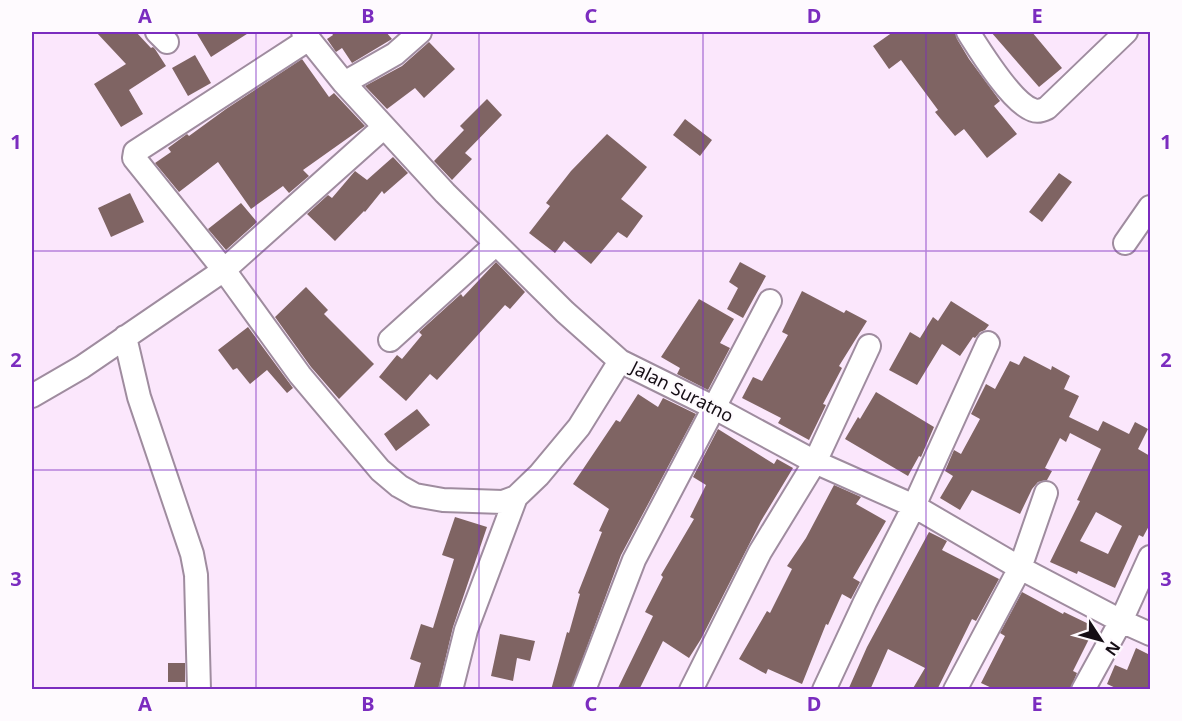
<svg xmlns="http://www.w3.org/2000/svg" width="1182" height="721" font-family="'Noto Sans',sans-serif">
<rect width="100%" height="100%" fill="#fbe7fc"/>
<path fill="#7f6463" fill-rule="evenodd" d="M96 32H136L151 48 153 47 155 49 166 66 129 90 143 114 121 127 94 84 126 64Z
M196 32H250L211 57Z
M331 32H386L392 39 352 63 342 48 336 52 327 39 333 35Z
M893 32H955L957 39 969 59 1000 101 994 106 1017 134 987 158 964 129 955 136 935 112 938 110 901 60 889 69 873 46Z
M991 32H1032L1062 68 1039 87Z
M429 42 455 69 424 98 415 88 387 109 365 86 402 66Z
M195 55 211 83 188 96 172 68Z
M302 59 329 97 334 93 365 126 303 170 309 176 289 193 283 186 251 209 218 162 179 192 155 163 171 152 168 148 187 134 189 136 226 109Z
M487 99 502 115 465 153 472 159 452 180 434 161 464 130 460 126Z
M685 119 712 140 700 156 673 135Z
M607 134 647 167 621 199 643 216 627 238 618 232 591 264 564 241 555 253 529 233 550 206 546 203 571 171Z
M393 157 408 173 384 194 382 191 365 212 364 211 335 241 307 214 328 195 332 198 355 171 367 180Z
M1059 173 1072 182 1042 222 1029 212Z
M130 193 144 222 111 237 98 208Z
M241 203 257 222 226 250 208 229Z
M496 262 525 292 510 309 505 305 437 380 430 374 406 401 379 377 397 355 402 359 422 335 419 332 461 294 463 297Z
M740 262 766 276 743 318 727 309 738 288 729 282Z
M306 287 328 310 324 314 374 364 339 399 311 367 275 317Z
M802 291 844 313 846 310 867 321 839 366 842 368 823 404 826 405 809 440 778 423 781 418 742 398 753 377 762 381 788 335 782 332Z
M699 299 734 319 720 343 730 348 708 390 677 374 680 368 661 357Z
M951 301 989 325 985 330 980 332 975 338 973 337 960 356 942 344 917 385 889 370 910 332 920 338 933 317 938 321Z
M248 327 293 388 287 393 267 370 250 384 237 368 233 370 218 350Z
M1024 356 1051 370 1052 366 1070 376 1064 389 1079 396 1069 417 1098 431 1103 421 1129 434 1135 422 1148 429 1138 449 1150 456V524L1143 537 1139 535 1115 588 1078 571 1077 574 1050 562 1080 501 1077 500 1101 449 1070 433 1066 442 1060 438 1045 468 1052 471 1047 480 1038 482 1032 489 1020 514 972 490 960 510 940 498 953 476 945 471 954 450 961 454 980 419 971 414 986 384 995 389 1010 361 1019 365ZM1096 512 1122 526 1108 554 1080 541Z
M876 392 934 427 921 457 919 456 908 476 845 439 858 417 860 419Z
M638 394 658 407 663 398 696 414 621 555 571 690H551L567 632 569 633 580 594 578 593 602 532 599 531 609 509 573 484 616 420 620 422Z
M417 409 430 425 396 451 384 434Z
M718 429 774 464 777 459 793 468 761 521 701 639 689 658 663 641 639 690H617L653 616 645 612 663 577 661 575 694 519 690 517 706 485 693 477Z
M834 485 861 497 856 504 886 521 853 578 860 582 851 599 842 594 828 625 826 624 802 684 768 669 766 674 739 659 767 611 770 613 792 569 787 566 806 538Z
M455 517 487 527 453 627 438 690H413L421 663 410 659 421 624 433 628 454 559 442 555Z
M929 532 947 541 942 550 999 579 976 621 972 619 937 690H912L925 668 888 649 870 690H848L867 647Z
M1022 592 1063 614 1064 612 1095 627 1073 671 1077 673 1070 690H996L981 683 1005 636 1000 633Z
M500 634 535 641 530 661 517 658 513 681 491 676Z
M1136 648 1150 655V690H1120L1107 684 1115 665 1127 670Z
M168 663H185V682H168Z"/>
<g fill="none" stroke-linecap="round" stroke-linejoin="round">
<g stroke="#9f8c9f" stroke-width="26">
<path id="minor" d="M157 32 167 42
M303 32 344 83 445 193 565 312 620 361 715 408 815 462 914 506 1020 568 1121 621 1150 634
M968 32C980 51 1012 103 1033 110 1038 112 1043 110 1047 108L1126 32
M309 39 135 152 134 158 224 270 300 375 380 470 399 486 415 495 443 500 503 502 516 497 539 475 579 427 620 361
M344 83 395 54 420 32
M1125 243 1150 207
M125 337 139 397 192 554 196 575 199 690
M390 340 496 244
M32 396 82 367 224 270 384 127
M451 690 466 630 516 497
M584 690 634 560 770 301
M691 690 760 552 815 462 869 346
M824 690 865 602 914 506 988 343
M955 690 1020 568 1046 493
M1083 690 1121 621 1150 557"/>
</g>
<use href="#minor" stroke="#fff" stroke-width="22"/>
</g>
<path fill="none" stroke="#7b2cbf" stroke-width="1.5" stroke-opacity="0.55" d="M256 32V690M479 32V690M703 32V690M926 32V690M32 251H1150M32 470H1150"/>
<g text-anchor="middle" stroke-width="4.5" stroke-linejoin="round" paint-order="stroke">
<g font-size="18" fill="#150e15" stroke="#fefafe">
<text transform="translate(682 392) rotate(27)" y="6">Jalan Suratno</text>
</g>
</g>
<rect width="1182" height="721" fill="none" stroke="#fefafe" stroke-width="66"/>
<g transform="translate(1101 640) rotate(126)" stroke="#fefafe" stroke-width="4.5" paint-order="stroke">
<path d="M0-4.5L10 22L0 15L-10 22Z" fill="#150e15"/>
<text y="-9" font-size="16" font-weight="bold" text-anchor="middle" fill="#150e15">N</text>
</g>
<rect x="33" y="33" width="1116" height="655" fill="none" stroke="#7b2cbf" stroke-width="2"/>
<g font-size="20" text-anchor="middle" font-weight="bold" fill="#7b2cbf">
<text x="145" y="23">A</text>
<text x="368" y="23">B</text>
<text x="591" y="23">C</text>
<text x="814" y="23">D</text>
<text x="1037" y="23">E</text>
<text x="16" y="149">1</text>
<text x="1166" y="149">1</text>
<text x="16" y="367">2</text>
<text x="1166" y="367">2</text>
<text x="16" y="586">3</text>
<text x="1166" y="586">3</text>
<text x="145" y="711">A</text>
<text x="368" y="711">B</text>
<text x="591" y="711">C</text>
<text x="814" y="711">D</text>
<text x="1037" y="711">E</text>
</g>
</svg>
